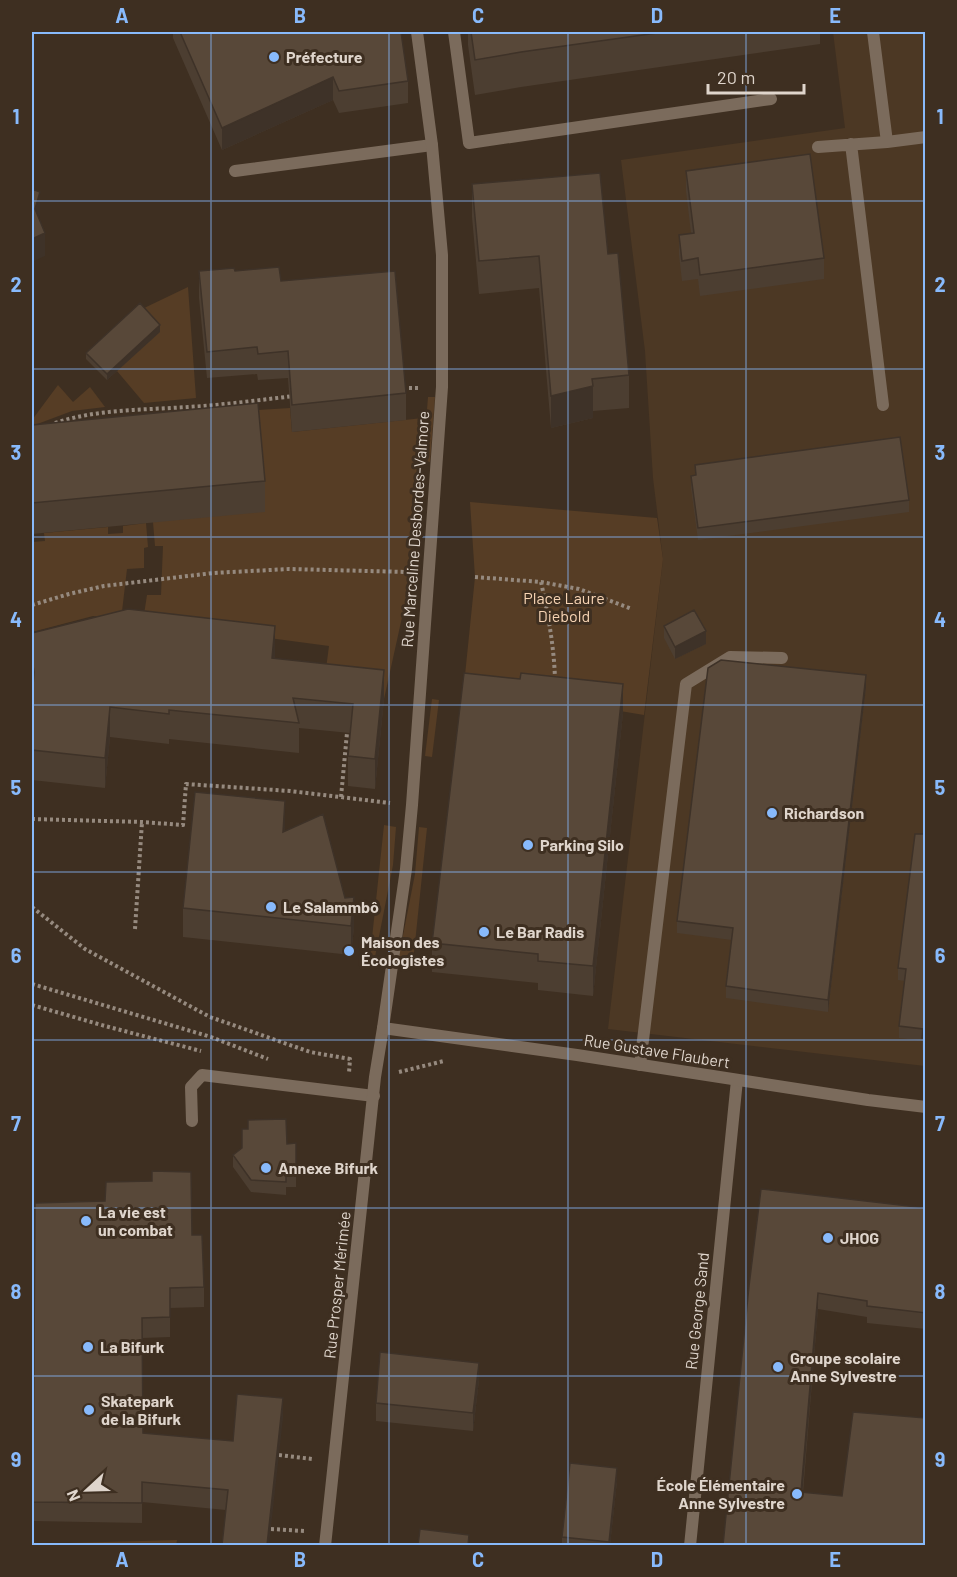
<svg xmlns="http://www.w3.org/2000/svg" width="957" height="1577" font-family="Barlow,sans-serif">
<rect width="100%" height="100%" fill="#3e2f21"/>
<path fill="#4c3824" d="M833 32H925V1066L608 1029 663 559 653 478 645 351 621 160 845 128Z"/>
<path fill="#563d25" d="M188 287 196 398 144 403 117 371 159 332 140 310Z
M58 385 73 402 90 387 105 407 72 411 32 426V420Z
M428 397H435L430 462 423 461Z
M290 408 292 432 423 418 412 572 384 699 324 684 329 646 143 621 147 595H161L163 546H155L153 522 155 416Z
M470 502 657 518 663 559 644 715 464 685 475 577Z
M146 523 148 547 144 548V568L127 569 121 620 93 616 32 632V542L45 541 44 533 108 527V534L123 533V526Z
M432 699 439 700 432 757 425 756Z
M384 825 396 827 393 865 375 957H370Z
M419 827 427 828 413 962 398 961 415 874Z
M177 1540 176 1546 32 1545V1544Z"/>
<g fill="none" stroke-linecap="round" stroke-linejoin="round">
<path stroke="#968a7f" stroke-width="4" stroke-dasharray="3 3" stroke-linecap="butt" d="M403 388H420
M55 423C97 409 144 410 188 407 224 405 259 400 294 396
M475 577 541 582 579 589 632 609
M541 582C548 614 554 646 555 679
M32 605 69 594 104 586 213 573 289 569 408 572
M341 797 347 733
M32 819 142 822 183 825 186 784 290 791 390 803
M32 907 85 949 210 1017 310 1052 350 1059 349 1073
M135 929 142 822
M32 984 211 1037 268 1059
M32 1005 105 1026 201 1051
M399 1072 444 1061
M279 1455 312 1459
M271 1529 304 1531"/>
<path stroke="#7b6b5c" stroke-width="12" d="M454 32 469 143 771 99
M887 142 926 137
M851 144 883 405
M818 147 887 142 873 32
M235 171 432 145
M640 1065 686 684 730 657 782 658
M192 1121 191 1087 202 1075 374 1096"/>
<path stroke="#7b6b5c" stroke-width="12" d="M325 1546 375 1077 383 1028
M690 1546 737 1080"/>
<path stroke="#7b6b5c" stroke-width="12" d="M417 32 432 145 442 255V387L412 805 406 869 383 1028 577 1055 868 1100 926 1107"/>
</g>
<path fill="#4c3e31" d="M173 32H401L408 81V103L339 113 333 100 222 150 173 38Z
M468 32H820V44L521 87 475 95 468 45Z
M686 171 824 258V279L700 296 698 279 682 281 679 255V235L691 233 686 191Z
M472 184 608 254 629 375V408L593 411V418L551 428 539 288 479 294 472 217Z
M199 271H235L406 393V420L292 432 288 378 258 380 257 374 207 378 199 298Z
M160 332 107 380 86 359V353Z
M32 425 265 481V512L32 534Z
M695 465 909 500V512L698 540 691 488V476L695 475Z
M664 626 706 644 675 659 664 638Z
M32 633 275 655V659L384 699 375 789 348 786V756L350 733 299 728V753L169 739V744L110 737 105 788 32 780Z
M866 687 828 1012 726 998V986L732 940 677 933V921Z
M623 713 593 996 538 990V983L432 972V943Z
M285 830 345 898 354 927 351 955 183 937V908Z
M926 834V1050H922V1041L899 1038V1026L905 981 898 980V968Z
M248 1120 287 1144 296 1143V1187H286V1195L251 1192 233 1167V1155L242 1148 248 1129Z
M105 1201 192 1235 204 1287V1307L170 1308V1337L142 1338 143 1433 233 1441 283 1418 226 1510 142 1502V1523L33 1521 35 1203Z
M926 1208V1329L867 1323V1317L818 1309 803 1492 926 1545H723L749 1286Z
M479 1380 473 1431 376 1421V1403Z
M617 1481 610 1545H562V1537Z"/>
<path fill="#3e3228" d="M333 77V100L222 150V128Z
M40 192V215L35 231V209Z
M45 233V256L32 262V239Z
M160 325V332L107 380V374Z
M593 386V418L551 428V396Z
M275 626V655L272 688V658Z
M706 631V644L675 659V647Z
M384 670V699L375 789V759Z
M866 675V687L828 1012V1000Z
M623 684V713L593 996V966Z
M110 707V737L105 788V758Z
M285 801V830L283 832Z
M354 897V927L351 955V926Z
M818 1293V1309L801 1508V1492Z
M479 1363V1380L473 1431V1413Z
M283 1398V1418L269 1545H267Z
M617 1468V1481L610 1545H609Z"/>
<path fill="#584839" stroke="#3e3228" stroke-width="1.5" d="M180 32H401L408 81 339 91 333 77 222 128Z
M471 32H664L521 52 475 60Z
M810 154 824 258 700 275 698 258 682 261 679 235 694 233 686 171Z
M600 173 608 254 618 253 629 375 592 379 593 386 551 396 539 256 479 261 472 184Z
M32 189 40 192 35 209 45 233 32 239Z
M279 267 281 281 395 271 406 393 292 405 288 351 258 354 257 347 207 352 199 271 234 268 235 271Z
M140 303 160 325 107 374 86 353Z
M258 403 265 481 32 503V425Z
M900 437 909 500 698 528 691 476 696 475 695 465Z
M128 609 275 626 272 658 384 670 375 759 348 756 353 704 293 698 299 723 169 710V714L110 707 105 758 32 750V699L34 672 32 659V633Z
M694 610 706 631 675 647 664 626Z
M721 660 866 675 828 1000 726 986 733 928 677 921 708 668Z
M464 673 520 679 521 673 623 684 593 966 538 961V954L432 943Z
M195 792 285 801 283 832 323 814 345 898 354 897 351 926 183 908Z
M915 834H926V1038H922L923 1029 899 1026 906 969 898 968Z
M286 1119 287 1144 296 1143V1175H286V1182L251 1180 233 1155 242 1148V1129H248V1120Z
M152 1171 191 1172 192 1235H202L204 1287 170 1288V1317L142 1318 143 1433 233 1441 237 1394 283 1398 267 1545H222L228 1490 142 1482V1503L33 1502 35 1203 105 1201 106 1182 152 1181Z
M761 1189 926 1208V1313L867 1306V1301L818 1293 801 1492 842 1496 853 1412 926 1418V1545H723L749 1286Z
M380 1352 479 1363 473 1413 376 1403Z
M570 1463 617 1468 609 1542 562 1537Z
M420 1529 469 1535 468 1545H418Z"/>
<path fill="none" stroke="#88bafc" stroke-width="1.5" stroke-opacity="0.55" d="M211 32V1546M389 32V1546M568 32V1546M746 32V1546M32 201H926M32 369H926M32 537H926M32 705H926M32 872H926M32 1040H926M32 1208H926M32 1376H926"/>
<g fill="#88bafc" stroke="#3e2f21" stroke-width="2">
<circle cx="274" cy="57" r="6"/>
<circle cx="772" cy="813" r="6"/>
<circle cx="528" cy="845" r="6"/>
<circle cx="271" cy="907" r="6"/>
<circle cx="484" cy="932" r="6"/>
<circle cx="349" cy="951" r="6"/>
<circle cx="266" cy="1168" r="6"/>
<circle cx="86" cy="1221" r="6"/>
<circle cx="828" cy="1238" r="6"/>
<circle cx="88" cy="1347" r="6"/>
<circle cx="778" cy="1367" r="6"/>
<circle cx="89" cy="1410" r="6"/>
<circle cx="797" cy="1494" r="6"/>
</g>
<g text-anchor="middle" stroke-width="6" stroke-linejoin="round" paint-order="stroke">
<g font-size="16" font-weight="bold" fill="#dfd5cc" stroke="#3e2f21" text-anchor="start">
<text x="286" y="63">Préfecture</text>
<text x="784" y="819">Richardson</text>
<text x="540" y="851">Parking Silo</text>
<text x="283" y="913">Le Salammbô</text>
<text x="496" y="938">Le Bar Radis</text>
<text x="361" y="948">Maison des<tspan x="361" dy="18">Écologistes</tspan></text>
<text x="278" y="1174">Annexe Bifurk</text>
<text x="98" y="1218">La vie est<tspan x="98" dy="18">un combat</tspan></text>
<text x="840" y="1244">JHOG</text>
<text x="100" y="1353">La Bifurk</text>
<text x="790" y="1364">Groupe scolaire<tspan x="790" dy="18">Anne Sylvestre</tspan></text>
<text x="101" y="1407">Skatepark<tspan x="101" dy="18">de la Bifurk</tspan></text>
<text x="785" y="1491" text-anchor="end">École Élémentaire<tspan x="785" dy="18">Anne Sylvestre</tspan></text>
</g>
<g font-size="16" fill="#dfd5cc" stroke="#3e2f21">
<text transform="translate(415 529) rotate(-86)" y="6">Rue Marceline Desbordes-Valmore</text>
<text transform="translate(657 1051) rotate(9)" y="6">Rue Gustave Flaubert</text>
<text transform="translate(337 1285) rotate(-84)" y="6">Rue Prosper Mérimée</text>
<text transform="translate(697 1311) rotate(-84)" y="6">Rue George Sand</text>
</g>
<g font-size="16" fill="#f7d4b4" stroke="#3e2f21">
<text x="564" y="604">Place Laure<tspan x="564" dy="18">Diebold</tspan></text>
</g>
</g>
<rect width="957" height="1577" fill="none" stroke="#3e2f21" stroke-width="66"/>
<g transform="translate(87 1490) rotate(248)" stroke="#3e2f21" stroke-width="4.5" paint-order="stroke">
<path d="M0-4.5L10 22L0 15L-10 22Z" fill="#dfd5cc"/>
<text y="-9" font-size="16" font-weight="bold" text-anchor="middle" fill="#dfd5cc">N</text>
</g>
<path d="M708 84v9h96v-9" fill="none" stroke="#dfd5cc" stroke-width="3"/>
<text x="717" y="84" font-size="18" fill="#dfd5cc" stroke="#3e2f21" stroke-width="4.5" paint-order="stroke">20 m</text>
<rect x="33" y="33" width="891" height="1511" fill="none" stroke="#88bafc" stroke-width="2"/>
<g font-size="20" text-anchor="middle" font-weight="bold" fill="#88bafc">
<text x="122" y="23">A</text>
<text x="300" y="23">B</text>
<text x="478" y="23">C</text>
<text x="657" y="23">D</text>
<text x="835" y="23">E</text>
<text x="16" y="124">1</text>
<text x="940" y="124">1</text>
<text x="16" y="292">2</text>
<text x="940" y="292">2</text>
<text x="16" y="460">3</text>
<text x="940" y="460">3</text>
<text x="16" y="627">4</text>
<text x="940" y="627">4</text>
<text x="16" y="795">5</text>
<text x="940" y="795">5</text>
<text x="16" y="963">6</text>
<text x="940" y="963">6</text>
<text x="16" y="1131">7</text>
<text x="940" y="1131">7</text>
<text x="16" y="1299">8</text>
<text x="940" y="1299">8</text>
<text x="16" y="1467">9</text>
<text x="940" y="1467">9</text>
<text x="122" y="1567">A</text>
<text x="300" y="1567">B</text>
<text x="478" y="1567">C</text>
<text x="657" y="1567">D</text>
<text x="835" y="1567">E</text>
</g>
</svg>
